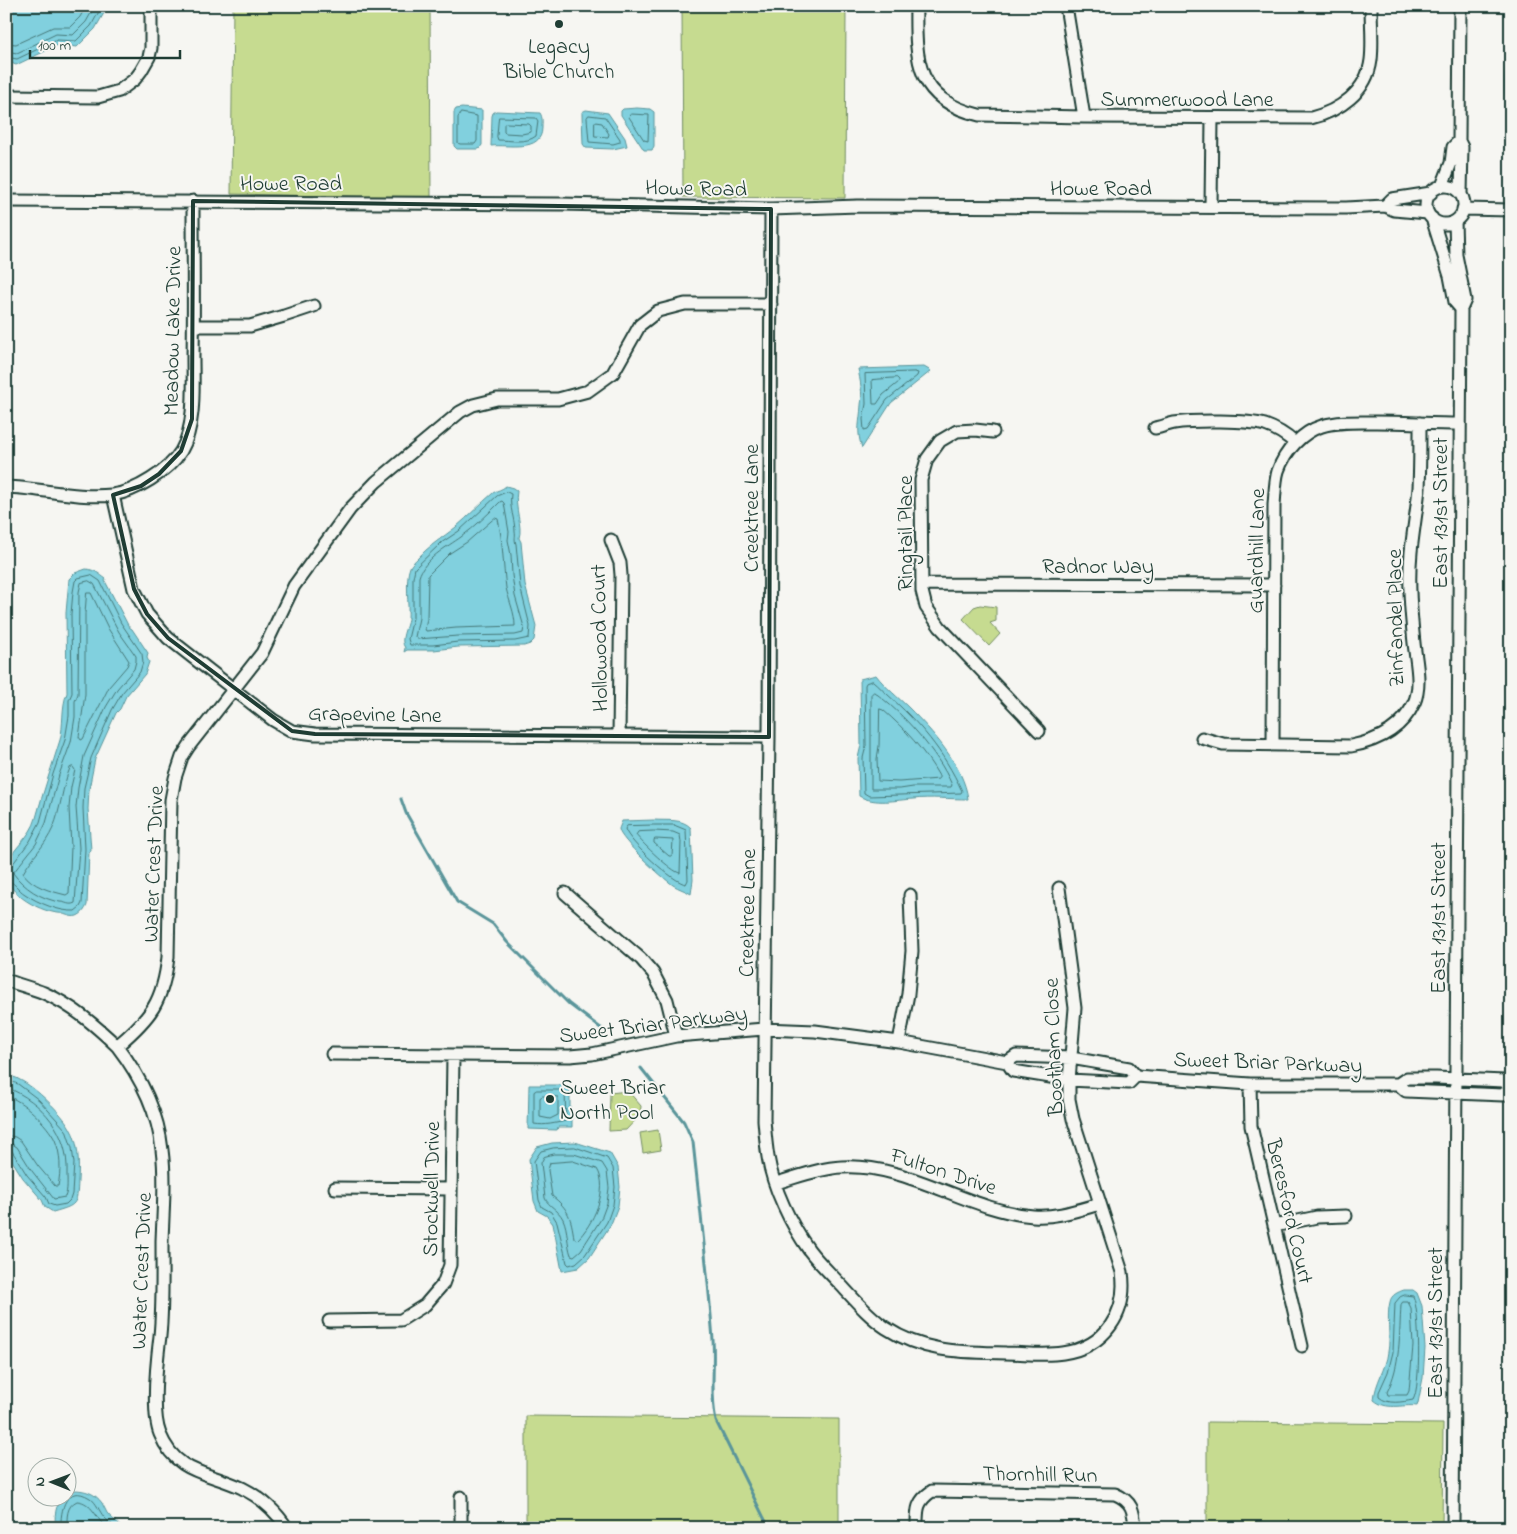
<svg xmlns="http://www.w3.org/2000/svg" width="1517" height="1534" font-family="'Indie Flower',sans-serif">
<rect width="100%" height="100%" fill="#f6f6f2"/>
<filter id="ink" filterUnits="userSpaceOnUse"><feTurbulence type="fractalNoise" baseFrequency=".02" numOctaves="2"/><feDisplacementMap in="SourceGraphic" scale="10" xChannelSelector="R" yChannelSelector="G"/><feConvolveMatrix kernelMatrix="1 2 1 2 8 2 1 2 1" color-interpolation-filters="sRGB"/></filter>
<g filter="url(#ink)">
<path fill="#c6db90" stroke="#728c62" d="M233 6H430L431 198 231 194Z
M682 6H846L845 198 683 197Z
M980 605 996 607V621L990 623 1000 634 989 646 963 619 974 607Z
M628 1091 641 1106 640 1115 626 1130 609 1131 610 1093Z
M658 1130 661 1150 643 1153 640 1133Z
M526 1416 839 1419V1528H526Z
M1207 1422 1443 1424 1442 1528H1207Z"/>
<path fill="#81d0de" stroke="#5a959a" d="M6 6H108L95 29 77 47 58 45 16 65 6 61Z
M1511 49V112C1501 98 1504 64 1511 49Z
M462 108 482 110V145L479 149H457L454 146V112L456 109Z
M637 108 650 109 654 112V146L652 150H644L621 115V111L623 109Z
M586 110 608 113 625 138 627 146 613 149 586 148 583 144 582 115V112Z
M496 111 540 113C543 118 542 122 542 128 542 153 507 144 491 146L492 116 493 113Z
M924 367 931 371 891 403 862 448C856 430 860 423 861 405 863 393 860 380 858 369Z
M506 486 513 488 517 491C514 508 523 526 519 538L521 542 525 585 536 626 534 640 530 644 524 646 458 647 434 650H407L404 652 405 648C399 639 407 628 408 619 409 605 405 579 410 567 412 563 415 561 418 558 430 545 442 538 456 527 469 516 480 504 493 493 497 490 502 490 506 486Z
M86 569C96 570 99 574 106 579L105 581 129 627 132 629 148 653 147 658 149 662 145 674 126 696 120 709 116 713 95 759 89 789 88 809 91 850 89 853 87 905C85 910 82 914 77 916 70 918 64 913 58 913 38 911 0 891 6 865 12 849 31 837 36 818 43 792 52 766 60 740 64 725 61 707 67 693L66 613 69 579 75 573Z
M876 675C886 688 898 697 909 708 932 731 964 766 968 799 950 799 931 797 913 799 896 800 875 805 859 796L858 758 861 745 860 679Z
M654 820C667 821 682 818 691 828L693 880 691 894C685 890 679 889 673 885 664 879 619 839 619 829 619 828 622 822 622 821Z
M6 1074C11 1077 16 1077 20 1080 35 1087 62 1113 70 1128 79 1143 79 1163 78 1181 77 1205 77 1205 53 1212L45 1207 42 1200 23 1178 6 1151Z
M529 1085H563V1087H570V1111L572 1112V1127H558L557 1130 528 1129Z
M575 1142 610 1153 618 1167 620 1187 618 1206 611 1224 589 1258 578 1268 562 1271 553 1224 547 1216 538 1211 534 1201 529 1159 537 1147 552 1143Z
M1404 1290H1413L1417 1293 1422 1306 1425 1348 1423 1378 1418 1403 1417 1406C1401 1404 1387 1411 1374 1400 1375 1383 1386 1369 1388 1352 1391 1336 1386 1317 1390 1302 1391 1295 1398 1292 1404 1290Z
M74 1490C85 1490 95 1493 102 1503 104 1506 105 1510 107 1513 112 1519 117 1521 121 1528H56C54 1517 55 1505 63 1497L68 1496V1493Z"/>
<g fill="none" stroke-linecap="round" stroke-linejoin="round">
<path stroke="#467878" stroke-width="1" d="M6 43 16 44 53 27H70L80 17 86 6
M6 51 17 53 56 34 73 35 86 22 95 6
M6 57 17 59 57 40 76 41 91 26 102 6
M461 113 477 116V141L475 144H460L458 143V118Z
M631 114 649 115 648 141 644 140 629 117Z
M589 115 605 117 620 139V142L613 144 589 142 587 118Z
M499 117 536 118 538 121 536 136C526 144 510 140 498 140L497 137Z
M595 122 602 123 609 134 608 137 595 136Z
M506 123 529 124 531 126V132L522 134 505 133 504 132V125Z
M915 372 918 373 917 376 887 400 868 429 864 430 863 419 866 404 865 374Z
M897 378 899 380V382L883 395 877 404H873L872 380Z
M507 492 511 494C509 508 515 519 515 532 516 537 514 538 516 544L520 586 530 626 529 638 515 641 458 642 433 645H410L408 639 413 618V578L415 568 441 543 459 531 497 496Z
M500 502 502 501 504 503 509 532 508 540 511 555 512 575 515 596 524 627 523 633 515 635 458 636 417 639 415 637 419 618V577C424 559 447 547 461 537 475 527 488 514 500 502Z
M495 518 498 519C503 542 503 565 506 588 509 601 515 613 515 626L456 628 426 631 425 629 427 619 428 575 450 553 467 542Z
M89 581 94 584 119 632 136 656V661L134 669 117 689 106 707 84 756 78 788 76 807 79 848 75 903C69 906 66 902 60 902 41 899 24 888 13 873L36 844 46 823 59 775 71 742 75 717V701L78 694 79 592 81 583Z
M87 593H91L109 630 129 661 127 666 109 687 83 739 81 740 79 737 85 694V614Z
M873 681C878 685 882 690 887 694 920 724 943 750 962 791L961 793 869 796 864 793 863 758 866 746 865 685 866 683Z
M874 692C903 713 938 752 952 785L951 787H913L900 789H871V695Z
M880 709 883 710C905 729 925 751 939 776V779L899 782 878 781 877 759 879 746Z
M73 767 75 770 71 787 69 808 71 847 69 893 66 895C50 891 33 887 23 873 32 857 45 846 53 828 61 809 62 787 70 768Z
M654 825H674L686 830 688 880 686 884C674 883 629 842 625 829L627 826Z
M654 831 673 832 680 835 681 842 680 873C672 872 642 843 636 835L638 832Z
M656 839 673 840 672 856H669L654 843V840Z
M6 867 12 865 30 841 40 822 53 774 65 740 69 716V700L72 693 71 614 73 592 75 581 78 578 91 575 100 581 121 623 142 654 143 662 140 672 122 693 112 710 91 758 84 788 83 808 85 849 82 903 80 907 75 911C60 912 38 903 25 894 18 890 14 881 6 880
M6 1080 18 1084 39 1100 66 1130 72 1148 74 1163 72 1194 70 1200 66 1204 55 1206 49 1204 46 1197 27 1175 12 1151 6 1149
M6 1087C43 1102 69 1133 67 1174 67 1181 68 1190 65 1197L54 1199 32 1171 17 1147 12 1144 6 1143
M537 1090H559L565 1093 566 1121C555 1123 546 1126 534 1124V1092Z
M6 1096C22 1099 48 1125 55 1140 61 1154 61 1171 58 1186H55L38 1166 21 1141 15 1137 6 1135
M543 1096 558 1097V1115L550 1119 540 1117V1098Z
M575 1147 607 1158 613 1168 615 1187 613 1205 607 1222 585 1255 576 1263 569 1265 567 1263 557 1222 551 1212 542 1207 539 1200 534 1161 541 1151 553 1148Z
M554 1154H574L602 1163 607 1171 609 1188 607 1203 601 1219 581 1250 574 1256 571 1255C567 1244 568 1230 563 1219 558 1209 548 1206 545 1198L541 1163 544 1157Z
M573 1161 597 1169C610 1189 592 1226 577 1240L574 1238C571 1218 569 1209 552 1196L548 1170 550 1163Z
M1405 1295 1413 1296C1420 1311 1421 1387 1413 1400 1402 1402 1388 1405 1379 1397V1392L1388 1372 1393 1352 1395 1303 1400 1297Z
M1403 1302H1408L1411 1308 1413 1346 1409 1391 1407 1395H1388L1387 1392C1401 1364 1399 1336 1401 1305Z
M61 1528C60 1510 66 1483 90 1498 97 1503 99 1511 104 1517 107 1521 112 1523 115 1528
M67 1528C67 1517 66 1506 77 1501 93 1502 96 1520 107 1528"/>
<path stroke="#5a959a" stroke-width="3" d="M401 799 406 813 457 902 493 924 507 942 569 1004 602 1029
M641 1068 684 1122 693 1142C700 1208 708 1274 713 1340 715 1367 710 1395 716 1421L769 1528"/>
<g stroke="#1f3d34" stroke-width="15">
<path id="minor" d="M916 6C915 62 917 100 979 115L1084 117 1311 118C1339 111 1367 92 1371 60 1373 43 1371 24 1371 6
M1066 6 1084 117
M1460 6 1459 141 1462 147 1461 194
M6 96 98 97 119 91 135 79 141 71 149 57 151 48V6
M1442 186 1451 163 1453 147 1459 141
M1426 205a19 19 0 1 1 38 0a19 19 0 1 1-38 0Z
M6 201 562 204 771 209 858 206 1346 208 1385 206 1394 210 1428 213
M1385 206 1392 199 1431 193
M1211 207 1212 118
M771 209 769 737 764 1120C765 1132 766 1145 768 1157 773 1188 791 1225 809 1250 818 1262 830 1273 840 1284 854 1299 868 1316 886 1328 924 1353 962 1352 1006 1353 1024 1353 1045 1356 1063 1353 1105 1347 1128 1313 1122 1272L1073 1119 1069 1099V1080L1075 1008 1059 888
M1463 209 1511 210
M1432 218 1450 276 1455 302 1461 309
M194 326H250L284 316 314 306
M1155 428C1162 427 1168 424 1174 423 1193 420 1248 420 1265 425 1277 429 1286 435 1295 443
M993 432 975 430 957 431 940 441 927 459 921 480 922 591 926 607 940 627 1039 731
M6 487C41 488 77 499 112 495 135 492 169 471 181 451 196 426 193 385 193 357 194 305 193 253 193 201
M113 495 134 589 147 614 168 638 273 720 292 731 315 734 769 737
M611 540 620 563 621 575 619 736
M922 584 1274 585
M1202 738 1223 744 1351 746C1377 741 1402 729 1414 703 1422 685 1416 662 1414 643 1411 613 1408 582 1411 552 1413 531 1417 509 1419 488 1420 466 1420 445 1420 423
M1273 745 1274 505C1275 494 1275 481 1278 471 1285 451 1302 432 1322 426 1339 421 1358 422 1376 422 1404 422 1432 424 1460 424
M565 893 641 959 653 973 667 1000 676 1036
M6 980C19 985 32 988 44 993 72 1005 96 1026 117 1046
M899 1042 908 994 912 951 910 895
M332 1054 570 1056 592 1054 676 1036 764 1029 815 1031 899 1042 1007 1062 1016 1056 1071 1058 1129 1068 1136 1076 1250 1084H1398L1407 1078H1436L1504 1081 1509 1087
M1007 1062 1013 1071 1069 1080 1129 1083 1136 1076
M1250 1084 1251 1126 1302 1346
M1398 1084 1406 1091 1503 1095 1511 1087
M776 1183C797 1177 820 1168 842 1167 908 1163 968 1211 1033 1216 1056 1218 1078 1210 1100 1204
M335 1188 451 1189
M1274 1226 1317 1217 1346 1216
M329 1321 401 1320 425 1305 443 1284 450 1265 453 1056
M287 1528C276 1511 260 1497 242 1488 208 1472 176 1474 160 1434 151 1412 157 1360 160 1336 163 1305 162 1272 162 1241 163 1211 166 1179 162 1150 158 1112 140 1076 117 1046 151 1017 163 1002 168 957L171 800 175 778 182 757 189 746 262 653 294 586 350 509 376 482 460 412 473 405 497 399H558L588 391 613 373 640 325 658 311 685 304H771
M461 1528V1497
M917 1528C917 1510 916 1502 932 1491L1115 1494C1132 1501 1134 1511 1135 1528
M1453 1528 1461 309 1465 300 1456 255 1455 221"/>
</g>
<use href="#minor" stroke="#f6f6f2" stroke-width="11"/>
</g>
</g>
<path fill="none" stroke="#1f3d34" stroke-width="4" stroke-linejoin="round" d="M193 201 771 209 769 737 315 734 292 731 168 638 147 614 134 589 113 495 141 486 159 474 181 451 192 419Z"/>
<g fill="#1f3d34" stroke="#f6f6f2" stroke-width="2">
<circle cx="559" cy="24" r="5"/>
<circle cx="550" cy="1099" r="5"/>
</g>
<g text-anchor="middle" stroke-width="4" stroke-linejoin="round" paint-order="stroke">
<g font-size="22" fill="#1f3d34" stroke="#f6f6f2">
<text x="559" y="53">Legacy<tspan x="559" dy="25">Bible Church</tspan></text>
<text x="560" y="1094" text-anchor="start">Sweet Briar<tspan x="560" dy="25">North Pool</tspan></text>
</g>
<g font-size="22" fill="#1f3d34" stroke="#f6f6f2">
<text x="1187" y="106">Summerwood Lane</text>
<text x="291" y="190">Howe Road</text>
<text transform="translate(696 187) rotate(1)" y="8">Howe Road</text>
<text x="1101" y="195">Howe Road</text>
<text transform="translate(171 331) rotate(-89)" y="8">Meadow Lake Drive</text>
<text transform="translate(750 508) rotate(-90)" y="8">Creektree Lane</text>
<text transform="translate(1439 513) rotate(-90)" y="8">East 131st Street</text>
<text transform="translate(904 533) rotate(-90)" y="8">Ringtail Place</text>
<text transform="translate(1255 551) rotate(-89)" y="8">Guardhill Lane</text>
<text x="1098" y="573">Radnor Way</text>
<text transform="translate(1394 618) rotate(-91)" y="8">Zinfandel Place</text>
<text transform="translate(598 638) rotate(-91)" y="8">Hollowood Court</text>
<text transform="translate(375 713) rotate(1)" y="8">Grapevine Lane</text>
<text transform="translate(152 864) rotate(-88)" y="8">Water Crest Drive</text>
<text transform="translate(746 913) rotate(-89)" y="8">Creektree Lane</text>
<text transform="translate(1437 918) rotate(-90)" y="8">East 131st Street</text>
<text transform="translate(653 1023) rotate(-7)" y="8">Sweet Briar Parkway</text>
<text transform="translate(1052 1047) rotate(-92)" y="8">Bootham Close</text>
<text transform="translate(1268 1061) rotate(2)" y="8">Sweet Briar Parkway</text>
<text transform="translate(944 1170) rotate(18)" y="8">Fulton Drive</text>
<text transform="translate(430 1189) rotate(-89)" y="8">Stockwell Drive</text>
<text transform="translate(1291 1211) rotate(77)" y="8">Beresford Court</text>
<text transform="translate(140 1271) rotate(-88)" y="8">Water Crest Drive</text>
<text transform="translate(1434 1323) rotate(-90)" y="8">East 131st Street</text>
<text transform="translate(1040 1473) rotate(1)" y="8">Thornhill Run</text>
</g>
</g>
<rect width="1517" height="1534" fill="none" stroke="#f6f6f2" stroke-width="25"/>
<rect x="12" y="12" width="1492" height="1509" fill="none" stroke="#1f3d34" stroke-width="2" filter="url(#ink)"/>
<g transform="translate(52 1482) rotate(271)"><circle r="24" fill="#f6f6f2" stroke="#a0aca6"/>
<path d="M0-4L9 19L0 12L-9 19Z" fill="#1f3d34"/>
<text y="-8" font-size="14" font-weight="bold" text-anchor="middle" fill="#1f3d34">N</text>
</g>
<path d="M30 50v8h150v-8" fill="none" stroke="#1f3d34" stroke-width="2.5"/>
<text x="38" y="50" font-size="15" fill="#1f3d34" stroke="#f6f6f2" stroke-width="4" paint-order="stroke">100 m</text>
</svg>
